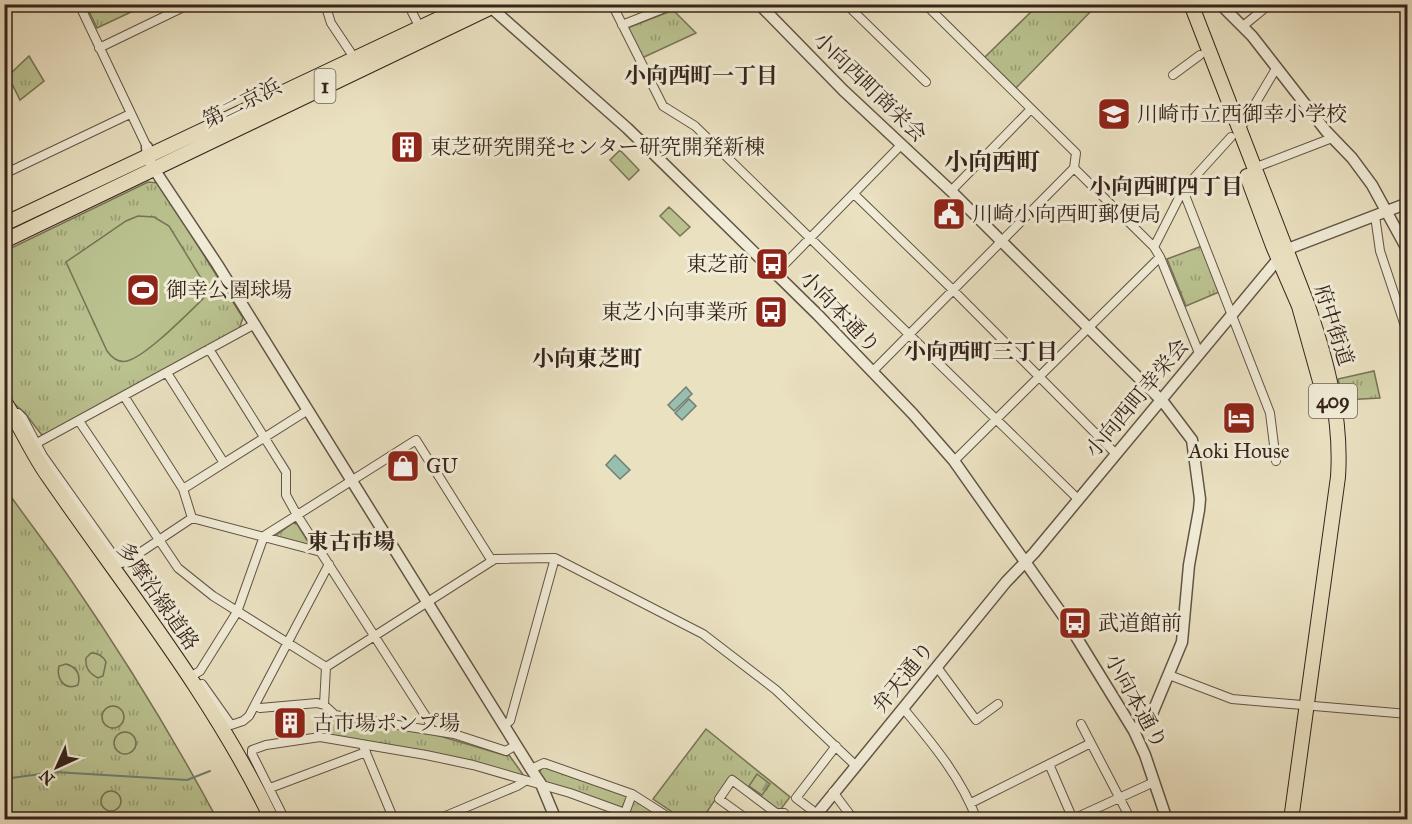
<svg xmlns="http://www.w3.org/2000/svg" width="1412" height="824" font-family="'IM FELL Great Primer','Noto Serif JP',serif">
<defs>
<pattern id="grass-tufts" width="24" height="20" patternUnits="userSpaceOnUse" patternTransform="scale(1.5)"><rect width="24" height="20" fill="#bac290"/><path d="M3 7l-1-3M5 7V3M7 7l1-3M15 17l-1-3M17 17v-4M19 17l1-3" fill="none" stroke="#989d75"/></pattern>
<pattern id="forest-firs" width="22" height="20" patternUnits="userSpaceOnUse" patternTransform="scale(1.5)"><rect width="22" height="20" fill="#bac290"/><path d="M5 1l3.5 6h-7zM16 11l3.5 6h-7z" fill="#989d75"/></pattern>
</defs>
<rect width="100%" height="100%" fill="#eae1c1"/>
<filter id="stains"><feTurbulence type="fractalNoise" baseFrequency=".00333" numOctaves="4"/><feColorMatrix values="0 0 0 0 .2 0 0 0 0 .09 0 0 0 0 .02 0 0 0 .5 -.17"/></filter>
<radialGradient id="worn" r=".72"><stop offset=".6" stop-color="#630" stop-opacity="0"/><stop offset="1" stop-color="#630" stop-opacity=".3"/></radialGradient>
<path fill="url(#grass-tufts)" stroke="#787356" stroke-width="1.5" d="M86 5V4L146 5 97 28Z
M1038 5H1097L1015 89 984 58Z
M671 11H674L696 33 642 58 628 31 630 27Z
M29 56 44 81 20 100 8 76Z
M148 182 159 183 243 318 239 329 45 435 41 434 25 413 10 400 5 391V251Z
M1202 246 1219 292 1186 306 1167 259Z
M1374 371 1380 398 1343 400 1338 379Z
M4 487C26 518 50 549 71 580 124 657 173 737 217 819H5Z
M293 523 297 524 310 545 276 538 275 536Z
M329 718 433 734 507 756 509 755 524 776 330 736Z
M706 729 790 797 781 809H778L732 775 702 819H683L653 799Z
M544 766 628 795 622 808 547 785 539 772Z
M633 798 668 819H637L628 811Z"/>
<path fill="url(#forest-firs)" stroke="#787356" stroke-width="1.5" d="M757 774 770 784 762 795 749 786Z"/>
<path fill="#bac290" stroke="#787356" stroke-width="1.5" d="M620 150 639 170 629 180 610 160Z
M669 207 690 227 680 236 660 216Z
M138 216 154 217 169 226 209 291 207 295C190 311 147 356 127 361 118 363 112 358 107 351L66 262 126 221Z
M91 653C99 653 103 656 106 662L103 676 98 678C89 673 85 668 86 658Z
M66 664C76 667 81 674 78 685 65 691 56 679 59 666Z
M102 717a11 11 0 1 1 22 0a11 11 0 1 1-22 0Z
M114 743a11 11 0 1 1 22 0a11 11 0 1 1-22 0Z
M101 801a10 10 0 1 1 20 0a10 10 0 1 1-20 0Z"/>
<path fill="#98beaf" stroke="#718074" stroke-width="1.5" d="M686 387 692 394 674 411 668 405Z
M689 399 696 406 682 420 675 413Z
M615 455 630 470 620 479 606 465Z"/>
<g fill="none" stroke-linecap="round" stroke-linejoin="round">
<path stroke="#718074" stroke-width="2" d="M4 779 55 772 187 780 210 771"/>
<g stroke="#635345" stroke-width="10">
<path id="minor" d="M79 4 147 147
M325 4 331 23 355 59
M408 4 420 28
M612 4 663 106 695 126 1078 499
M846 4 926 82
M4 6 38 4
M622 25 675 4
M1243 26 1270 4
M99 48 190 4
M1173 75 1200 55
M1239 131 1277 67
M1074 168 1154 247 1160 257 1199 353
M1254 168 1332 138
M4 174 130 114
M1183 190 1270 413 1276 461
M951 191 1031 109
M854 194 953 290 1116 454
M1375 216 1380 251 1408 335
M1154 247 1183 190 1231 137
M776 273 902 144
M209 349 286 472V495L297 515 430 723V730
M872 372 1074 168 1076 153 925 4
M167 373 224 463
M124 396 183 489 192 518
M12 413H18L23 418 43 456 114 556 121 563 126 562 192 518 321 552
M79 421 178 568 213 596 326 667
M37 443 255 324
M954 461 1160 257
M183 489 308 410
M937 667 976 720 998 704
M195 674 200 671 237 612 264 536 416 440 492 561
M1169 675 1232 699 1408 714
M202 684 231 725 243 721 249 716 329 564
M255 705 260 708 317 703 324 705 335 715 454 734 506 751 516 745
M324 705 326 667 495 559 555 558 703 634 776 690 855 765
M903 708C932 743 961 777 977 820
M1081 724 1131 820
M504 725 510 721 555 558
M364 748 394 820
M1049 764 1072 817
M531 769 544 763 632 794 673 820
M270 788 366 752
M833 792 854 820
M971 803 1091 743
M625 813 632 794
M817 814 796 798 836 746
M285 820 252 754V750L266 745 320 737 426 755 473 765 570 793 625 813 633 820
M436 820 517 786 525 781
M748 820 719 799 732 780 776 813H784
M1071 820 1154 782"/>
</g>
<g stroke="#635345" stroke-width="13">
<path id="tertiary" d="M487 4 627 128 661 161 818 315 913 414 954 461 1064 617 1134 731 1145 755 1167 820
M759 4 843 90 951 191 1164 403 1192 440 1200 499 1199 510 1189 565 1182 642 1152 714 1134 731
M1220 4 1252 36 1326 131 1352 158 1372 185 1408 251
M147 147 148 158 154 169 217 264 531 769 541 784 556 820
M812 820 1006 582 1034 553 1279 258 1293 247 1408 203"/>
</g>
<g stroke="#36241c" stroke-width="16">
<path id="primary" d="M4 401C20 425 31 452 48 476 125 588 213 696 272 820"/>
</g>
<g stroke="#36241c" stroke-width="16">
<path id="trunk" d="M1191 4 1308 306C1327 361 1342 418 1338 477L1291 820
M1247 176 1273 246 1299 306 1323 392
M4 224 470 4
M4 241 498 4"/>
</g>
<use href="#minor" stroke="#f1ecd7" stroke-width="8"/>
<use href="#tertiary" stroke="#f1ecd7" stroke-width="10"/>
<use href="#primary" stroke="#eae1c1" stroke-width="14"/>
<use href="#trunk" stroke="#eae1c1" stroke-width="14"/>
</g>
<defs>
<g id="school-square" transform="scale(1.725)"><rect x="-9" y="-9" width="18" height="18" rx="4" fill="#8f2418" stroke="#f1ecd7"/><path d="M0-5L7-2L0 1L-7-2ZM-4 1L0 2.5L4 1V4Q0 6-4 4Z" fill="#fff"/></g>
<g id="building-square" transform="scale(1.725)"><rect x="-9" y="-9" width="18" height="18" rx="4" fill="#8f2418" stroke="#f1ecd7"/><path d="M-4-6H4V6H1V3H-1V6H-4ZM-2.5-4.3h1.7v1.8h-1.7ZM.8-4.3h1.7v1.8H.8ZM-2.5-1h1.7V.8h-1.7ZM.8-1h1.7V.8H.8Z" fill="#fff"/></g>
<g id="civic-square" transform="scale(1.725)"><rect x="-9" y="-9" width="18" height="18" rx="4" fill="#8f2418" stroke="#f1ecd7"/><path d="M-.6-6.5H3V-4.5H.6V-3L4-1V1h2V6H-6V1h2V-1L-.6-3ZM-1.2 2.5V6h2.4V2.5Z" fill="#fff"/></g>
<g id="bus-square" transform="scale(1.725)"><rect x="-9" y="-9" width="18" height="18" rx="4" fill="#8f2418" stroke="#f1ecd7"/><path d="M-5-6H5V4H4V6H2V4H-2V6H-4V4H-5ZM-3.5-4V0h7V-4ZM-3.5 1.2v1.5H-2V1.2ZM2 1.2v1.5H3.5V1.2Z" fill="#fff"/></g>
<g id="stadium-square" transform="scale(1.725)"><rect x="-9" y="-9" width="18" height="18" rx="4" fill="#8f2418" stroke="#f1ecd7"/><path d="M0-5a6.5 5 0 1 0 0 10a6.5 5 0 1 0 0-10ZM-3.5-1.8h7v3.6h-7Z" fill="#fff"/></g>
<g id="hotel-square" transform="scale(1.725)"><rect x="-9" y="-9" width="18" height="18" rx="4" fill="#8f2418" stroke="#f1ecd7"/><path d="M-6-4.5h1.5V1H6V5H4.5V3h-9V5H-6ZM-4 0a1.8 1.8 0 1 1 3.6 0ZM.5 0V-2.5h3Q6-2.5 6 0Z" fill="#fff"/></g>
<g id="shop-square" transform="scale(1.725)"><rect x="-9" y="-9" width="18" height="18" rx="4" fill="#8f2418" stroke="#f1ecd7"/><path d="M-5-2.5h2.3a2.7 3.5 0 0 1 5.4 0H5L5.5 6h-11ZM-1.5-2.5h3a1.5 2.3 0 0 0-3 0Z" fill="#fff"/></g>
</defs>
<g fill-rule="evenodd">
<use href="#school-square" x="1114" y="114"/>
<use href="#building-square" x="407" y="147"/>
<use href="#civic-square" x="949" y="214"/>
<use href="#bus-square" x="772" y="264"/>
<use href="#stadium-square" x="143" y="290"/>
<use href="#bus-square" x="771" y="312"/>
<use href="#hotel-square" x="1239" y="418"/>
<use href="#shop-square" x="403" y="466"/>
<use href="#bus-square" x="1075" y="623"/>
<use href="#building-square" x="290" y="723"/>
</g>
<g text-anchor="middle" stroke-width="6" stroke-linejoin="round" paint-order="stroke">
<g fill="#f1ecd7" stroke="#6e6054" stroke-width="1.5">
<rect x="314.5" y="69" width="21" height="34" rx="4.5"/>
<rect x="1309" y="384" width="48" height="34" rx="4.5"/>
</g>
<g font-size="20" font-weight="bold" fill="#36241c">
<text x="325" y="93">1</text>
<text x="1333" y="408">409</text>
</g>
<g font-size="21" fill="#36241c" stroke="#f1ecd7">
<text transform="translate(870 87) rotate(44)" y="7">小向西町商栄会</text>
<text transform="translate(242 103) rotate(-26)" y="7">第二京浜</text>
<text transform="translate(840 312) rotate(46)" y="7">小向本通り</text>
<text transform="translate(1334 325) rotate(72)" y="7">府中街道</text>
<text transform="translate(1137 398) rotate(-50)" y="7">小向西町幸栄会</text>
<text transform="translate(158 596) rotate(55)" y="7">多摩沿線道路</text>
<text transform="translate(903 677) rotate(-51)" y="7">弁天通り</text>
<text transform="translate(1136 701) rotate(61)" y="7">小向本通り</text>
</g>
<g font-size="21" fill="#36241c" stroke="#f1ecd7" text-anchor="start">
<text x="1137" y="121">川崎市立西御幸小学校</text>
<text x="430" y="154">東芝研究開発センター研究開発新棟</text>
<text x="972" y="221">川崎小向西町郵便局</text>
<text x="749" y="271" text-anchor="end">東芝前</text>
<text x="166" y="297">御幸公園球場</text>
<text x="748" y="319" text-anchor="end">東芝小向事業所</text>
<text x="1239" y="458" text-anchor="middle">Aoki House</text>
<text x="426" y="473">GU</text>
<text x="1098" y="630">武道館前</text>
<text x="313" y="730">古市場ポンプ場</text>
</g>
<g font-size="22" font-weight="bold" fill="#36241c" stroke="#f1ecd7">
<text x="701" y="83">小向西町一丁目</text>
<text x="1166" y="194">小向西町四丁目</text>
<text x="981" y="359">小向西町三丁目</text>
<text x="587" y="366">小向東芝町</text>
<text x="351" y="549">東古市場</text>
</g>
<g font-size="24" font-weight="bold" fill="#36241c" stroke="#f1ecd7">
<text x="992" y="170">小向西町</text>
</g>
</g>
<rect width="1412" height="824" fill="none" stroke="#eae1c1" stroke-width="24"/>
<rect x="6" y="6" width="1400" height="812" fill="none" stroke="#36241c" stroke-width="3"/>
<rect x="12" y="12" width="1388" height="800" fill="none" stroke="#36241c" stroke-width="1.5"/>
<g transform="translate(57 767) rotate(225)" stroke="#f1ecd7" stroke-width="4.5" paint-order="stroke">
<path d="M0-4.5L10 22L0 15L-10 22Z" fill="#36241c"/>
<text y="-9" font-size="16" font-weight="bold" text-anchor="middle" fill="#36241c">N</text>
</g>
<rect width="100%" height="100%" filter="url(#stains)"/>
<rect width="100%" height="100%" fill="url(#worn)"/>
</svg>
